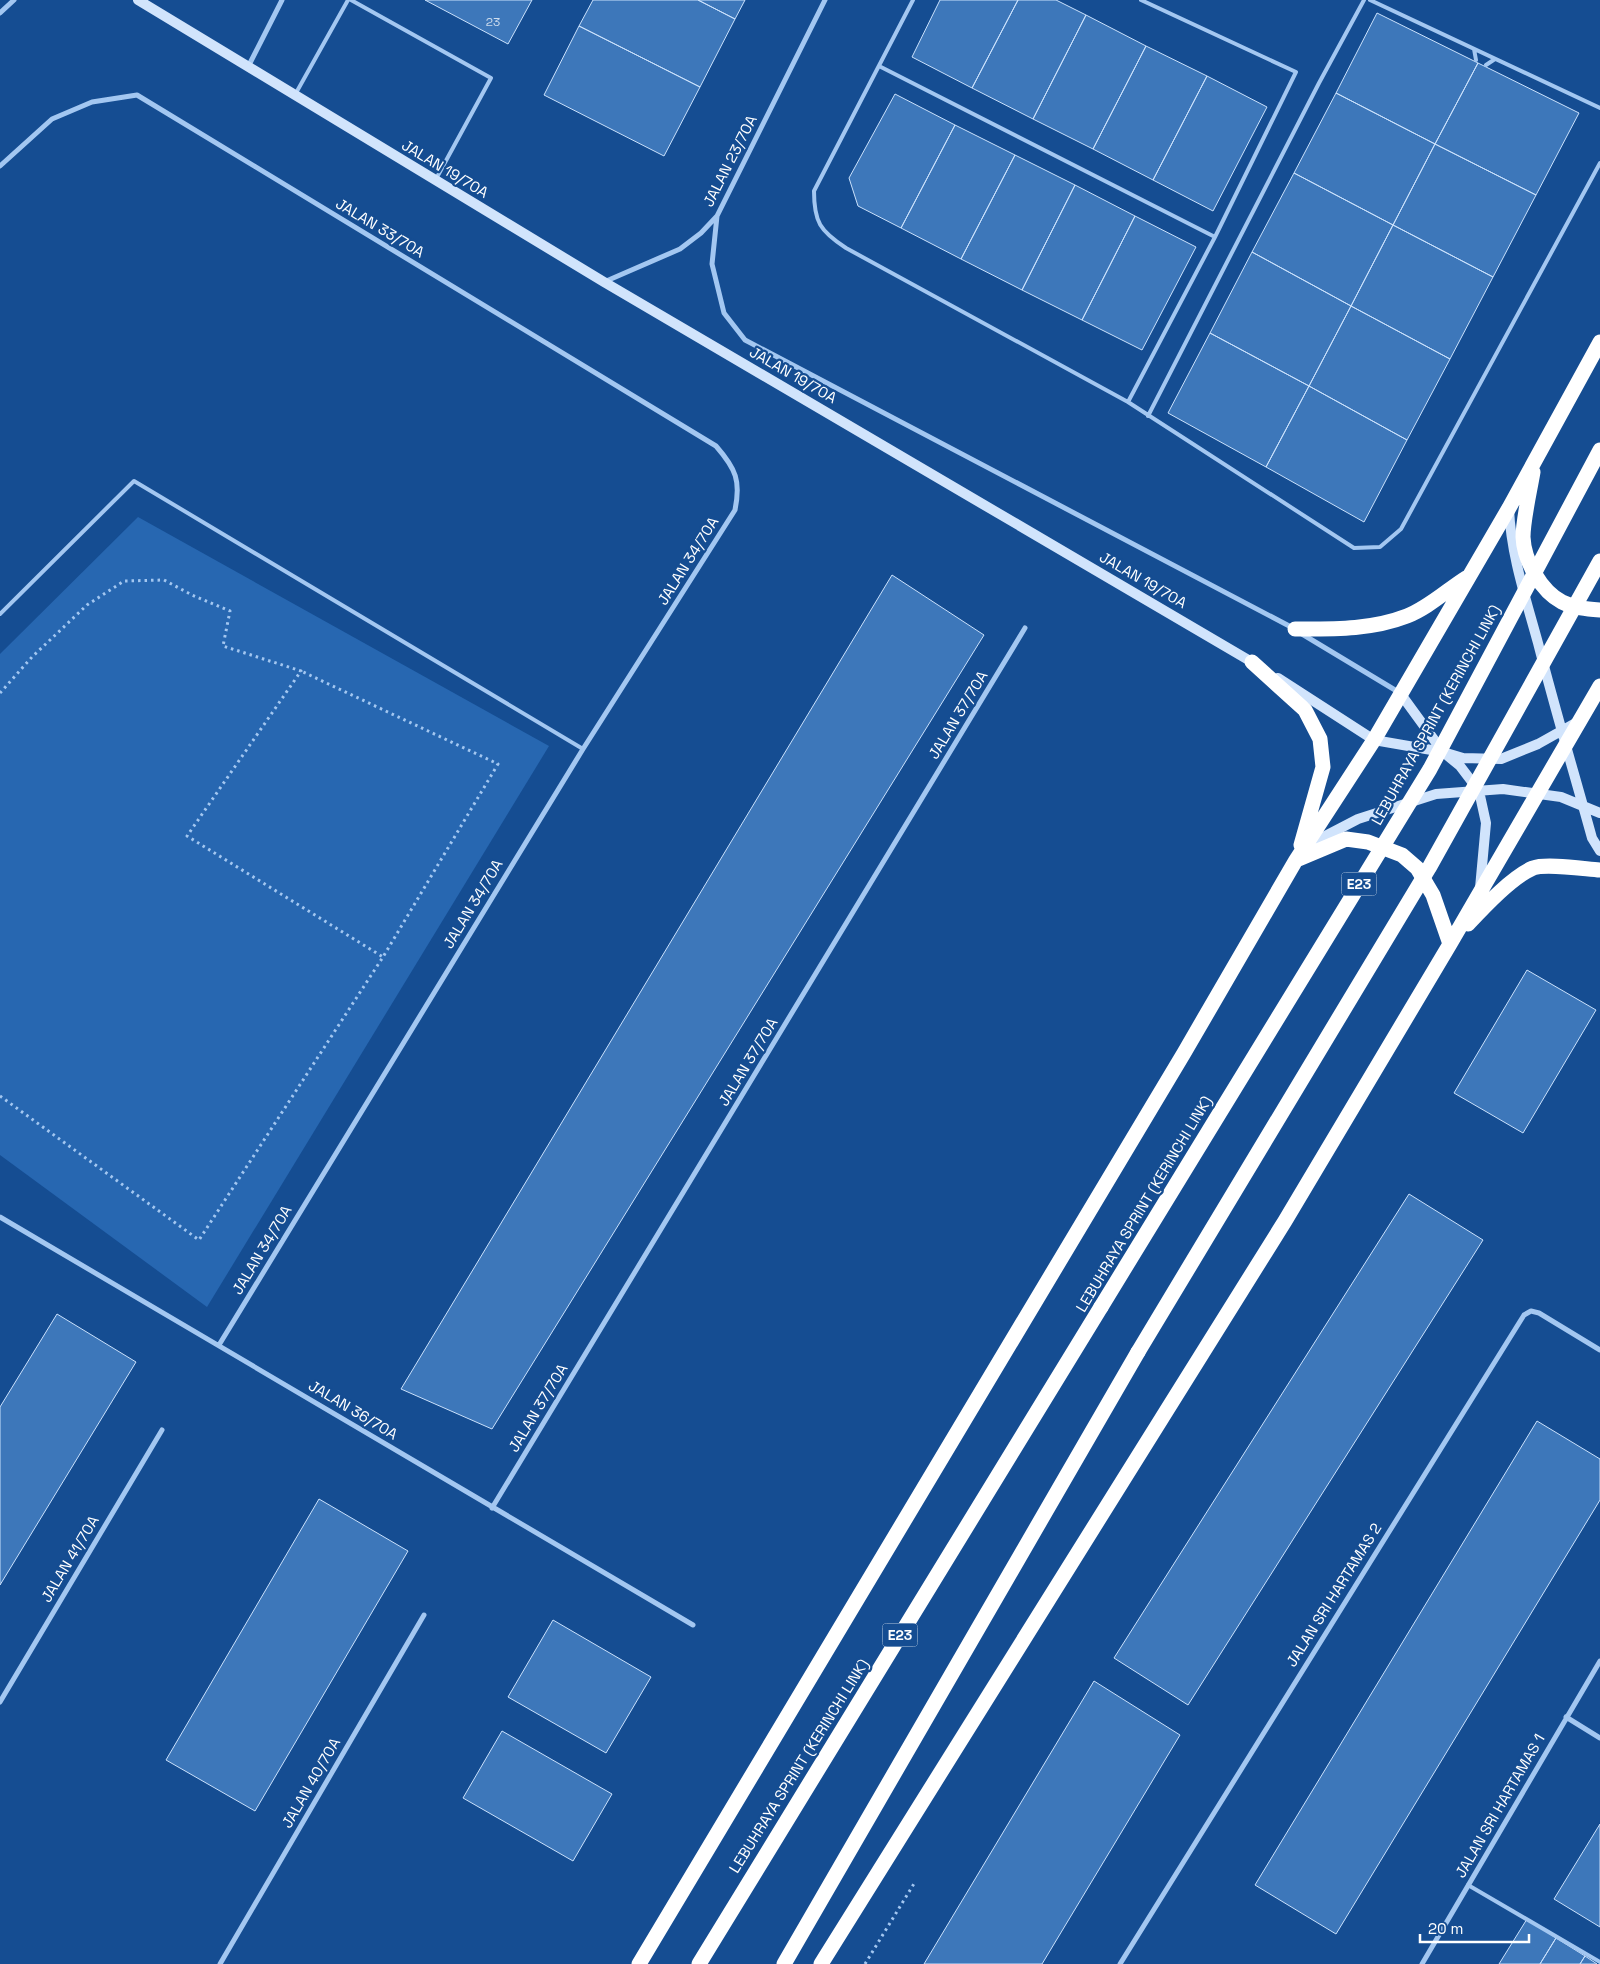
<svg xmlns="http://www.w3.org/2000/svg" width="1600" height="1964" font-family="'Space Grotesk',sans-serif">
<rect width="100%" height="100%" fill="#154d92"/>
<path fill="#2767b1" d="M138 517 549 746 207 1307 0 1155V654Z"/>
<path fill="#3d77ba" stroke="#cae1fc" d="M425 0H532L508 44Z
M593 0H698L735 19 700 87 579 26Z
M698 0H745L735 19Z
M940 0H1018L972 88 912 57Z
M1018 0H1056L1086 15 1033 119 972 88Z
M1377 13 1478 63 1435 144 1336 93Z
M1086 15 1146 46 1093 149 1033 119Z
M579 26 700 87 664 156 544 95Z
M1146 46 1207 76 1153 180 1093 149Z
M1478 63 1579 113 1536 195 1435 144Z
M1207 76 1267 107 1213 211 1153 180Z
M1336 93 1435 144 1393 225 1294 173Z
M895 94 955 125 901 228 858 206 849 178Z
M955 125 1015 155 961 259 901 228Z
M1435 144 1536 195 1493 277 1393 225Z
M1015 155 1075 185 1022 290 961 259Z
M1294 173 1393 225 1351 306 1252 252Z
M1075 185 1135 216 1082 320 1022 290Z
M1135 216 1196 247 1142 350 1082 320Z
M1393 225 1493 277 1450 359 1351 306Z
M1252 252 1351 306 1309 386 1210 333Z
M1351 306 1450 359 1407 440 1309 386Z
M1210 333 1309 386 1266 467 1168 413Z
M1309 386 1407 440 1364 522 1266 467Z
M892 575 984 635 492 1429 401 1389Z
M1527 970 1596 1010 1523 1133 1454 1093Z
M1409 1194 1483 1240 1188 1705 1114 1658Z
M57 1314 136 1362 0 1585V1407Z
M1537 1421 1600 1459V1500L1336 1934 1255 1885Z
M319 1499 408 1551 255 1811 166 1760Z
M553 1620 651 1677 606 1753 508 1697Z
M1094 1681 1180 1735 1042 1964H924Z
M502 1731 612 1794 573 1861 463 1798Z
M1600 1824V1927L1554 1899Z
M1527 1919 1556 1938 1540 1964H1499Z
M1556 1938 1585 1956 1580 1964H1540Z
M1585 1956 1597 1964H1580Z"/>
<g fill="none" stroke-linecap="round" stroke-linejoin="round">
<path stroke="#a3c7f1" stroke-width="3" stroke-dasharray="2.5 4" stroke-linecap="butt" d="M0 693 32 657 87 605 124 581 164 580 192 595 230 611 223 646 301 671 187 836 383 957
M0 1096 199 1240 383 957 498 764 301 671
M865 1964 915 1882"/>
<path stroke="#a3c7f1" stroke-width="4" d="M351 0 491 78 436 179
M913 0 814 191C814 222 820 231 846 248L1128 402 1215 237 1296 72 1141 0
M1370 0 1600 108
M1474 49 1476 60
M1486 65 1495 59
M879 66 1215 237
M296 93 348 0
M1128 402 1354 548 1380 547 1401 529 1600 163
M1148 416 1319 83 1364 0
M0 614 134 481 583 749
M1468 1885 1600 1962"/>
<path stroke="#a3c7f1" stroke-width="5" d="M0 13 14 0
M248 67 282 0
M0 166 52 119 92 102 137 95 716 446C736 469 741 481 735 510L583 749 219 1345
M717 216 712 264 724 313 745 340 1293 628
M604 282 680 249 701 233 717 216 825 0
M1302 634 1400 693
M0 1217 693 1625
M492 1508 1025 628
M0 1702 162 1430
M1566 1717 1600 1738
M220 1964 424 1615
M1120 1964 1524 1315 1531 1311 1539 1313 1600 1350
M1422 1964 1600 1661"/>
<path stroke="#d1e4fc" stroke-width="10" d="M138 0 604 282 1257 665
M1509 509C1511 555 1526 599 1538 643 1555 709 1574 773 1592 838L1600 851
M1278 678 1374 740 1443 752 1463 758 1501 759 1538 744 1579 721
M1400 693 1443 752 1460 766 1479 791 1486 823 1480 888
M1306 846 1358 819 1436 794 1503 789 1561 797 1600 813"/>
<path stroke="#fff" stroke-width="15" d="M1533 472C1530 490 1523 520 1523 537 1524 561 1541 591 1562 602 1574 608 1587 609 1600 610
M1295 629C1333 629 1371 630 1407 616 1428 608 1447 590 1466 578
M1252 662 1305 710 1320 739 1323 767 1301 845
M1296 860 1346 839 1368 842 1402 855 1417 868 1433 895 1450 944
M1468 924C1484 907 1512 877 1533 868 1546 863 1585 869 1600 870
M639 1964 1184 1053 1296 860 1374 740 1509 508 1600 342
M699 1964 1101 1307
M784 1964 1138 1352
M821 1964 1285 1221 1450 944 1600 686"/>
<path stroke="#fff" stroke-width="15" d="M1101 1307 1430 769 1600 450
M1138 1352 1429 868 1600 561"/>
</g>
<g text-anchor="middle" stroke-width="4.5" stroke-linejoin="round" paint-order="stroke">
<g font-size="12" fill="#ceddee">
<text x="493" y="26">23</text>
</g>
<g fill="#154d92" stroke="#b9cade" stroke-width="1">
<rect x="1341.5" y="872.5" width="35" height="23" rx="4"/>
<rect x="882.5" y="1623.5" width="35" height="23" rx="4"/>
</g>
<g font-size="14" font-weight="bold" fill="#fff">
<text x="1359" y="889">E23</text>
<text x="900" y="1640">E23</text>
</g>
<g font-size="15" fill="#fff" stroke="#154d92">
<text transform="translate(730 161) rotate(-63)" y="5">JALAN 23/70A</text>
<text transform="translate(445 169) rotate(31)" y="5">JALAN 19/70A</text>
<text transform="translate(380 228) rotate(31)" y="5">JALAN 33/70A</text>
<text transform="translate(793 375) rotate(30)" y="5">JALAN 19/70A</text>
<text transform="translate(688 561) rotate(-58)" y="5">JALAN 34/70A</text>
<text transform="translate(1143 580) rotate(30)" y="5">JALAN 19/70A</text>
<text transform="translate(958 715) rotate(-59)" y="5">JALAN 37/70A</text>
<text transform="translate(1436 715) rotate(-61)" y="5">LEBUHRAYA SPRINT (KERINCHI LINK)</text>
<text transform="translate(473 904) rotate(-59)" y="5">JALAN 34/70A</text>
<text transform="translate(748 1062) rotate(-59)" y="5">JALAN 37/70A</text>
<text transform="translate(1144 1204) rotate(-59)" y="5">LEBUHRAYA SPRINT (KERINCHI LINK)</text>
<text transform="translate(262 1250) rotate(-59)" y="5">JALAN 34/70A</text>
<text transform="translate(538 1408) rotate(-59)" y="5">JALAN 37/70A</text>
<text transform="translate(353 1410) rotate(31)" y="5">JALAN 36/70A</text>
<text transform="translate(70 1559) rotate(-59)" y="5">JALAN 41/70A</text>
<text transform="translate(1334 1595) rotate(-58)" y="5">JALAN SRI HARTAMAS 2</text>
<text transform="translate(799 1766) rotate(-58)" y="5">LEBUHRAYA SPRINT (KERINCHI LINK)</text>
<text transform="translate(311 1783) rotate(-60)" y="5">JALAN 40/70A</text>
<text transform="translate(1500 1806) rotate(-60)" y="5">JALAN SRI HARTAMAS 1</text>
</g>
</g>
<path d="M1420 1934v8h109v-8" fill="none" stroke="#ffffff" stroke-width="2.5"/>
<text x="1428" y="1934" font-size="15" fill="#ffffff" stroke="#154d92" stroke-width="4" paint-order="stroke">20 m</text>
</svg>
